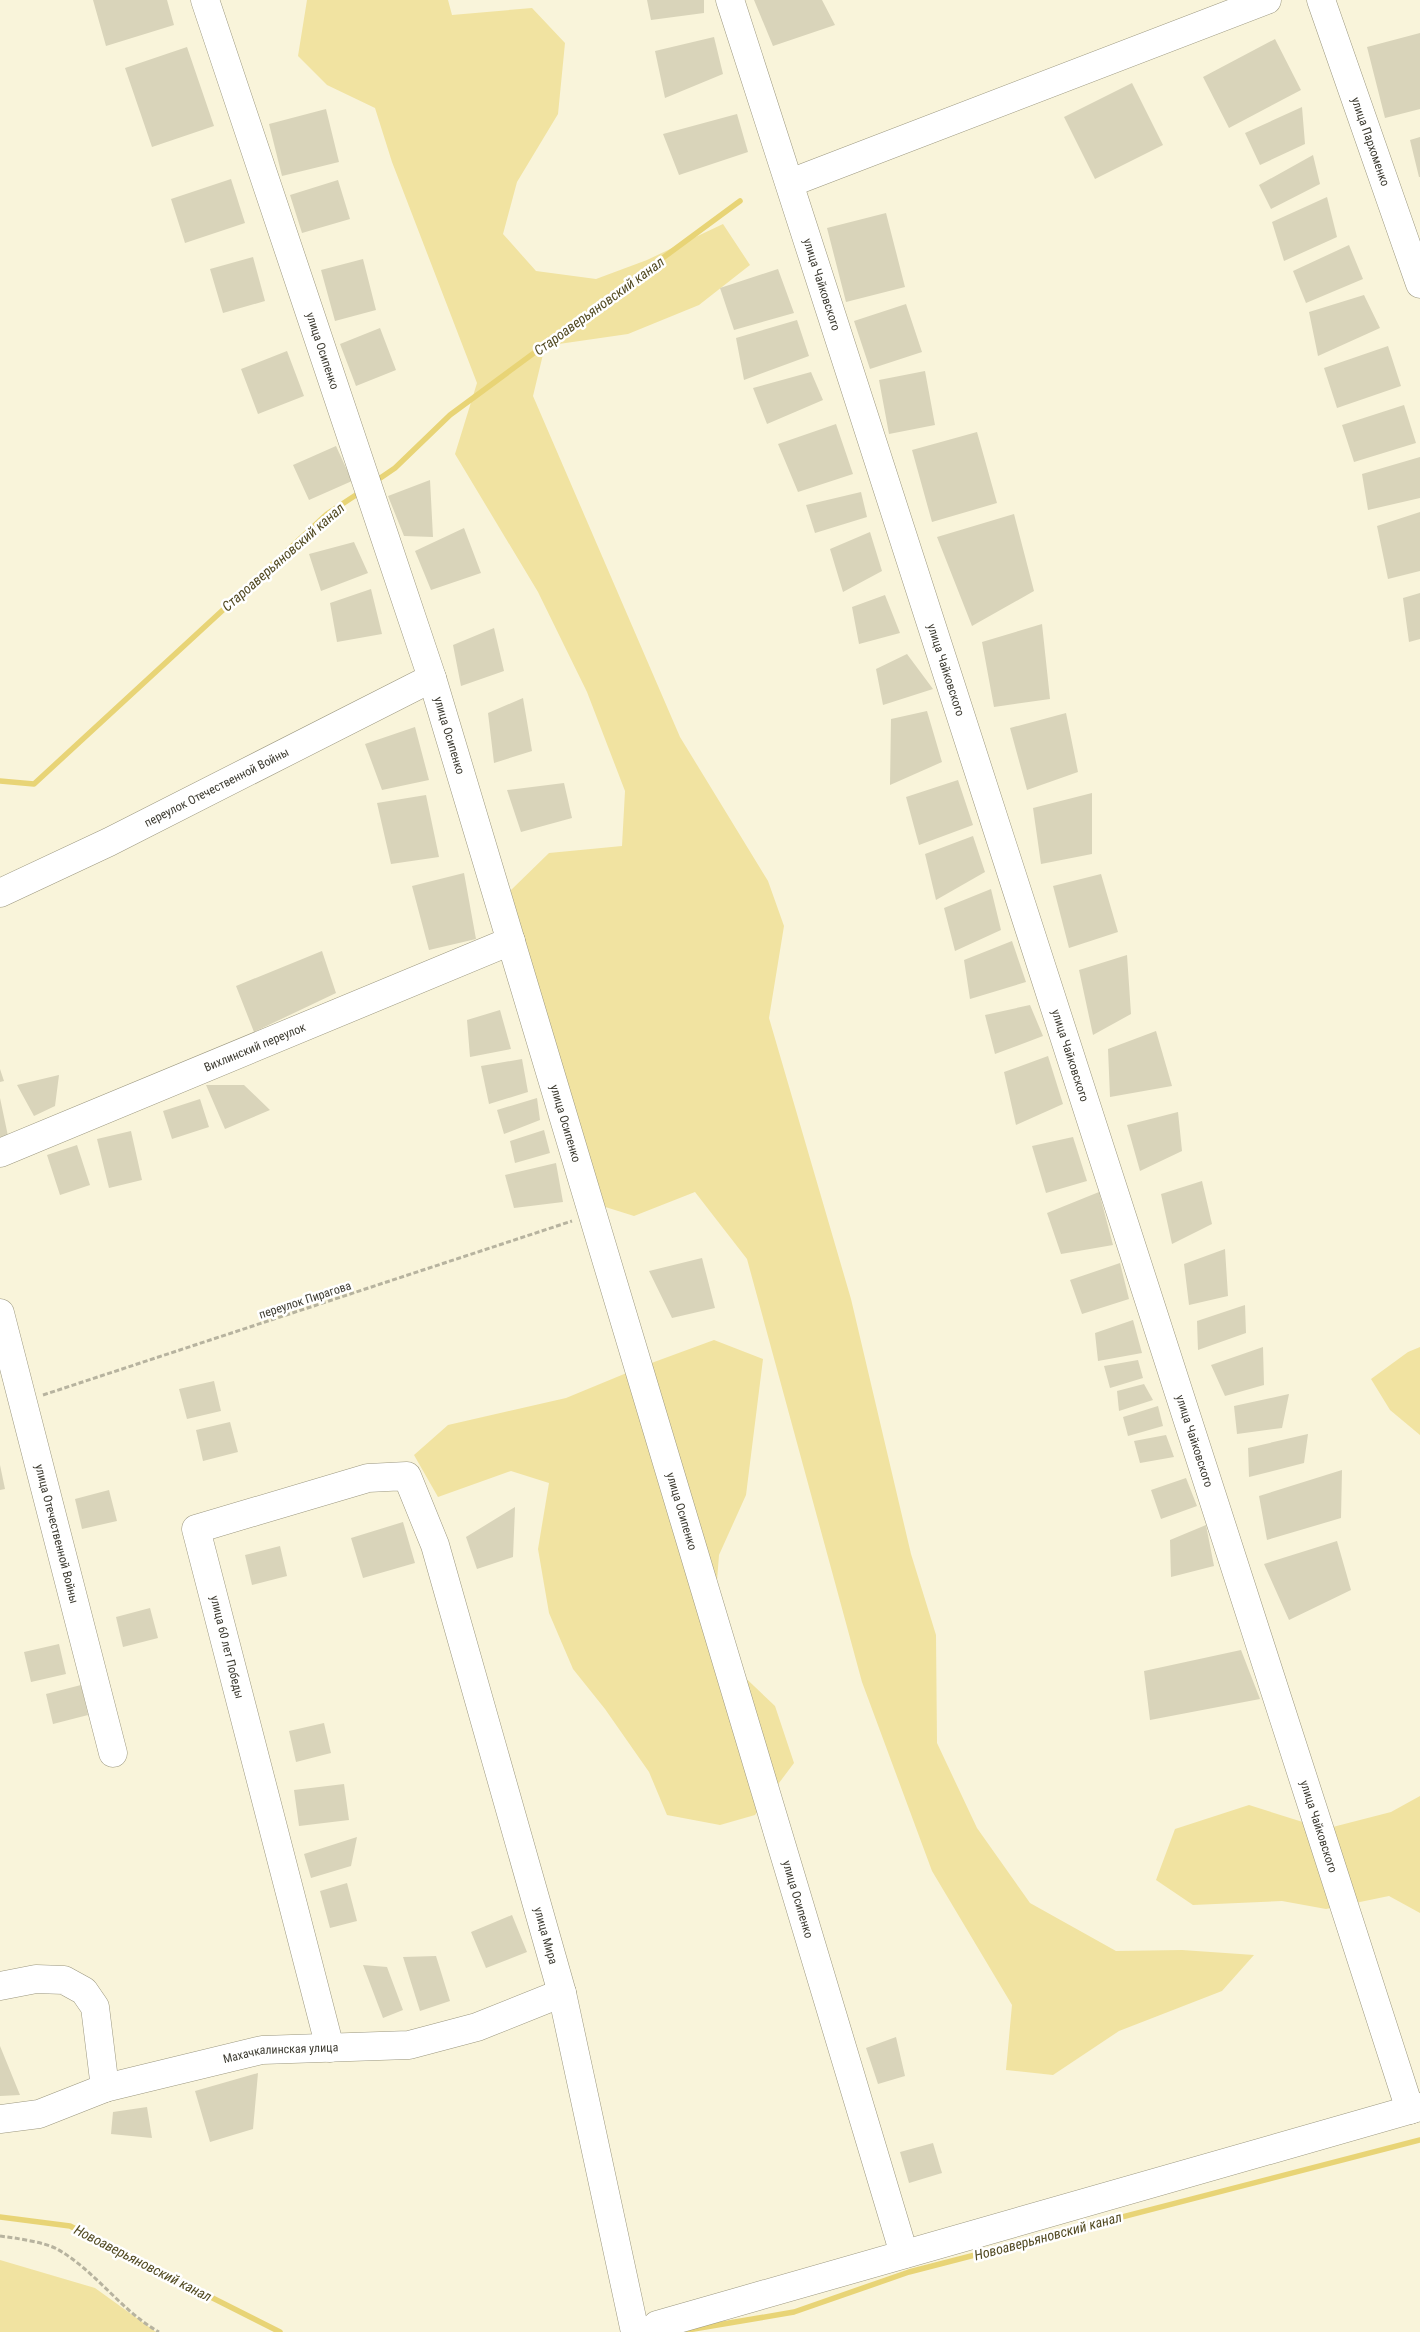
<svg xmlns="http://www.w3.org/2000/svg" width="1420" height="2332" font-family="'Roboto Condensed',sans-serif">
<rect width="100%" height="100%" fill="#f9f4da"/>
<path fill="#f1e3a1" d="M307 0H448L452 15 532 8 565 43 558 114 517 182 503 234 536 271 596 279 647 260 723 224 750 265 699 305 628 334 545 346 533 396 680 737 768 881 784 926 769 1018 851 1299 911 1554 936 1635 937 1743 977 1828 1030 1903 1116 1951 1182 1950 1254 1955 1222 1991 1119 2031 1053 2075 1006 2070 1012 2005 932 1871 862 1682 747 1259 695 1192 634 1216 580 1199 510 891 549 853 622 846 625 791 587 692 538 592 455 454 477 383 392 162 375 108 327 85 298 56Z
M714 1340 763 1359 746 1495 719 1555 714 1619 734 1667 775 1706 794 1763 755 1815 720 1825 667 1815 649 1772 605 1709 573 1669 549 1613 538 1549 549 1483 511 1471 438 1497 414 1455 448 1425 566 1398 646 1365Z
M1420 1347V1435L1390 1410 1371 1379 1408 1352Z
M1420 1796V1913L1389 1896 1326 1909 1282 1901 1193 1905 1156 1880 1175 1829 1249 1805 1325 1829 1391 1812Z
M0 2260 95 2288 156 2332H0Z"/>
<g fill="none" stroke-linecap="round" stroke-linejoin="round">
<path stroke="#e8d476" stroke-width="5.5" d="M373 483 395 468 450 415 740 201
M0 781 34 784 327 514 362 491
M0 2217 70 2226 280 2332
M682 2331 794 2312 909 2272 1420 2140"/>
</g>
<path fill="#d9d4ba" d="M93 0H167L174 25 106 46Z
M647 0H704V13L651 20Z
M754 0H822L835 25 773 46Z
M1420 33V109L1385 118 1367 47Z
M714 37 723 74 665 98 655 51Z
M1275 39 1301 90 1229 128 1203 77Z
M187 47 214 126 152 147 125 68Z
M1132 83 1163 145 1095 179 1064 117Z
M1302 107 1305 144 1260 165 1245 133Z
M326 109 339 162 282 176 269 124Z
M737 114 748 152 679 175 663 134Z
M1420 137V177H1419L1410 140Z
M1313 155 1320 184 1271 209 1259 185Z
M231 179 245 223 185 243 171 199Z
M338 180 350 219 302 233 290 195Z
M1327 197 1337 237 1284 261 1272 222Z
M886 213 905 287 846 302 827 228Z
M1349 245 1363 279 1306 303 1293 271Z
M253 257 265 301 223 313 210 269Z
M363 259 376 310 335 321 321 270Z
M778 269 794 313 734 330 720 288Z
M1364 295 1380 328 1318 356 1309 312Z
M906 304 922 352 870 369 854 321Z
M797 320 809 356 744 380 736 338Z
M380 328 396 370 356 386 340 344Z
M1388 346 1401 386 1337 408 1324 368Z
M287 351 304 396 258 414 241 369Z
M925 371 935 425 889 434 879 380Z
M811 372 823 400 767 424 753 388Z
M1404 405 1416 443 1354 462 1342 425Z
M836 424 853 474 798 492 778 444Z
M977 432 997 503 932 522 912 450Z
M336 446 352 481 309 500 293 465Z
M1420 457V498L1368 510 1362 474Z
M430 480 433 537 404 536 388 496Z
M861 492 867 517 815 533 806 505Z
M1420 512V571L1388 579 1377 526Z
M1014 514 1034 591 972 626 937 537Z
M464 528 481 573 431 590 415 551Z
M870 532 882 571 843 592 830 549Z
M354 542 368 573 321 591 309 554Z
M371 589 382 634 337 642 330 603Z
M1420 593V639L1409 642 1403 598Z
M885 595 900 633 859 644 852 607Z
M1042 624 1050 699 994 707 982 642Z
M494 628 504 671 461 686 453 645Z
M907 654 933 689 883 705 876 669Z
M523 698 532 751 494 763 488 713Z
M927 711 942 762 890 785 891 719Z
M1066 713 1078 772 1027 790 1010 728Z
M415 727 429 780 382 790 365 744Z
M958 780 973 825 919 845 906 797Z
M564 783 572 818 521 832 507 790Z
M1092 793V854L1041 864 1033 808Z
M426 795 439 857 391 864 377 803Z
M973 836 985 872 936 900 925 854Z
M464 873 476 939 429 950 412 886Z
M1101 874 1118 932 1069 948 1053 886Z
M991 889 1001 930 955 951 944 908Z
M1012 941 1026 982 970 999 964 960Z
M322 951 336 993 254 1032 236 986Z
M1127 955 1131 1014 1093 1035 1079 970Z
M1030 1005 1043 1036 995 1054 985 1015Z
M500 1010 511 1049 470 1057 467 1020Z
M1156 1031 1172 1086 1110 1097 1108 1049Z
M1048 1056 1063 1104 1016 1125 1004 1072Z
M522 1059 528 1092 489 1104 481 1066Z
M0 1069 4 1081 0 1082Z
M59 1075 55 1106 34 1116 17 1085Z
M206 1085H244L270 1110 225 1129Z
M0 1098 8 1136 0 1138Z
M537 1098 540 1120 504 1134 497 1110Z
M200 1099 209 1127 172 1139 163 1111Z
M1178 1112 1182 1151 1140 1171 1127 1125Z
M544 1130 550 1153 515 1163 510 1141Z
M131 1131 142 1180 109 1188 97 1139Z
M1073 1137 1087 1181 1046 1193 1032 1146Z
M77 1145 90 1185 60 1195 47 1155Z
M556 1163 563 1202 514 1208 505 1175Z
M1202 1181 1212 1224 1172 1244 1161 1194Z
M1099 1192 1113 1245 1061 1254 1047 1213Z
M1225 1249 1228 1296 1189 1305 1184 1264Z
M702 1258 715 1308 672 1318 649 1271Z
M1120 1263 1129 1299 1082 1314 1070 1280Z
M1245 1305 1246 1333 1198 1350 1197 1321Z
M1133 1320 1142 1353 1098 1361 1095 1333Z
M1263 1347 1264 1385 1225 1396 1211 1365Z
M1138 1360 1143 1378 1110 1388 1104 1366Z
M214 1381 221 1411 187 1419 179 1389Z
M1144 1384 1153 1400 1119 1411 1117 1391Z
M1289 1394 1282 1428 1237 1434 1234 1406Z
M1158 1406 1163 1426 1128 1436 1123 1417Z
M230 1422 238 1452 203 1461 196 1430Z
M1308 1434 1304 1463 1249 1477 1248 1448Z
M1166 1435 1174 1457 1140 1463 1134 1441Z
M0 1465 5 1489 0 1490Z
M1342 1470 1341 1518 1267 1540 1259 1496Z
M1186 1478 1197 1506 1161 1519 1151 1490Z
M109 1490 117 1521 82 1529 75 1499Z
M515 1507 513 1557 477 1569 466 1537Z
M403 1522 415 1563 363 1578 351 1538Z
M1206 1525 1214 1566 1171 1577 1170 1540Z
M1337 1541 1351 1590 1289 1620 1264 1564Z
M280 1546 287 1576 252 1585 245 1555Z
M150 1608 158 1638 123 1647 116 1617Z
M59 1644 66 1674 31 1682 24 1652Z
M1241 1650 1260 1699 1150 1720 1144 1671Z
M81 1685 88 1715 53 1724 46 1694Z
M324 1723 331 1753 296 1762 289 1731Z
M344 1784 349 1820 299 1826 294 1790Z
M357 1837 351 1866 311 1878 304 1854Z
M347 1883 357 1921 330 1928 320 1891Z
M512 1915 527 1952 486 1968 471 1932Z
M436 1956 450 2001 420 2011 403 1957Z
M363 1965 387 1967 403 2010 383 2018Z
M896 2037 905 2076 878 2084 866 2048Z
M0 2046 20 2095 0 2096Z
M258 2073 253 2129 210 2142 195 2091Z
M147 2107 152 2138 111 2134 113 2112Z
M933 2143 942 2173 909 2183 900 2152Z"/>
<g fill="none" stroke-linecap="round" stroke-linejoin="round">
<g stroke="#9b977f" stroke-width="29">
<g id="minor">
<path id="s1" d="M205 0 432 678 904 2254"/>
<path id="s2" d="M730 0 1410 2110"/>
<path id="s3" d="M1321 0 1420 284"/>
<path d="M790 183 1267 0"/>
<path id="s4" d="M0 893 109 842 432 678"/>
<path id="s5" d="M0 1153 511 941"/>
<path id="s6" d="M0 1313 113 1753"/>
<path d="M0 1986 36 1979 64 1980 84 1991 95 2007 105 2088"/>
<path id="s7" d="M330 2048 196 1529 368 1478 407 1476 435 1545 562 1993 635 2332"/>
<path id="s8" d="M0 2119 39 2114 105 2088 262 2050 409 2045 477 2027 562 1993"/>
<path d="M657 2325 1420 2107"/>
</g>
</g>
<path stroke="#b7b39f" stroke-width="3" stroke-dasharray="5 2.5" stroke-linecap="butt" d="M43 1395 572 1221
M0 2236C15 2238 44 2242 57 2249 96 2271 121 2311 159 2332"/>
<use href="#minor" stroke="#fff" stroke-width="28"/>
</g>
<g text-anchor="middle" stroke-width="5" stroke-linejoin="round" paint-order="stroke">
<g font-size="12" fill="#3d3b31" stroke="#fff">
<text dy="4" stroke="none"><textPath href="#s3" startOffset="150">улица Пархоменко</textPath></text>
<text dy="4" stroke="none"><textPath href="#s2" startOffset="299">улица Чайковского</textPath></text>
<text dy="4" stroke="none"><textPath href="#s1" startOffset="370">улица Осипенко</textPath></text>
<text dy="4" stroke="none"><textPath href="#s2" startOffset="704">улица Чайковского</textPath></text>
<text dy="4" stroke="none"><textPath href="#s1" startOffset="775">улица Осипенко</textPath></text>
<text dy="4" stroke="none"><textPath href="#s4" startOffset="241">переулок Отечественной Войны</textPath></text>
<text dy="4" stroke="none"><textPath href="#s5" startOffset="276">Вихлинский переулок</textPath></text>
<text dy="4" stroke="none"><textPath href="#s2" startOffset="1109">улица Чайковского</textPath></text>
<text dy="4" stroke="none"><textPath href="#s1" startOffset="1180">улица Осипенко</textPath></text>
<text transform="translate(305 1300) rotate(-18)" y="4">переулок Пирагова</text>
<text dy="4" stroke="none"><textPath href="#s2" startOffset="1514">улица Чайковского</textPath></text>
<text dy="4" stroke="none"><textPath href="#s1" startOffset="1585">улица Осипенко</textPath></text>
<text dy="4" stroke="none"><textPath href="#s6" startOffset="228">улица Отечественной Войны</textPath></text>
<text transform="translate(227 1647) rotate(76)" y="4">улица 60 лет Победы</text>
<text dy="4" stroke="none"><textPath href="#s2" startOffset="1919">улица Чайковского</textPath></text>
<text dy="4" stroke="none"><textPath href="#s1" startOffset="1990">улица Осипенко</textPath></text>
<text dy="4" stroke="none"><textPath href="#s7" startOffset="1235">улица Мира</textPath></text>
<text dy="4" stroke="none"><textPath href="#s8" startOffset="290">Махачкалинская улица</textPath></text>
</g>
<g font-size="14" font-style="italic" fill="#514921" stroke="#fff">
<text transform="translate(599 306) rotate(-36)" y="5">Староаверьяновский канал</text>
<text transform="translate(283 557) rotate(-41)" y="5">Староаверьяновский канал</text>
<text transform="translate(1048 2236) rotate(-15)" y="5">Новоаверьяновский канал</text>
<text transform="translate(143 2263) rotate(27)" y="5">Новоаверьяновский канал</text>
</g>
</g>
</svg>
